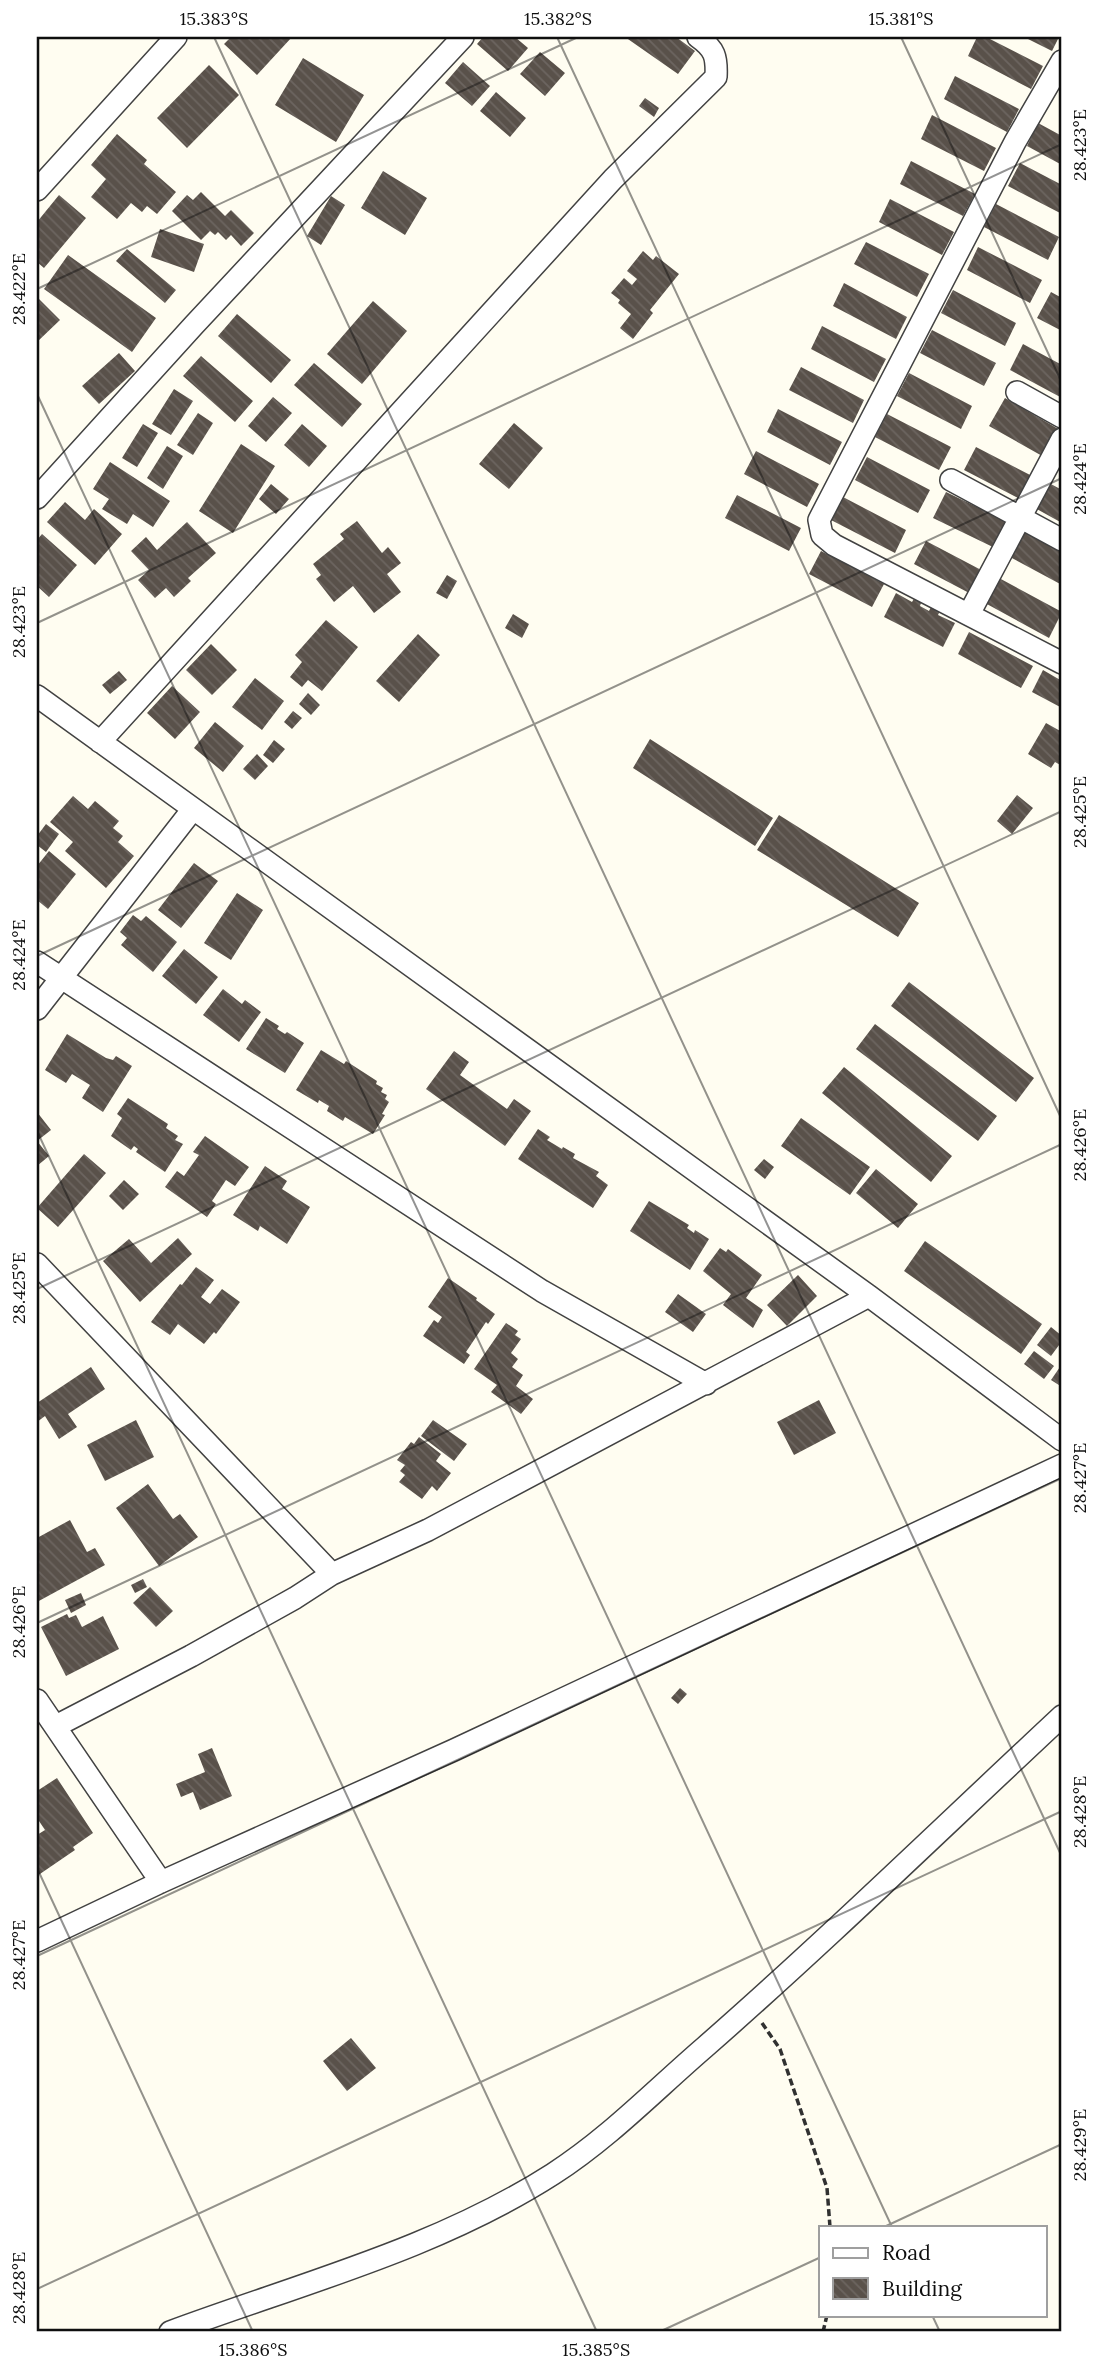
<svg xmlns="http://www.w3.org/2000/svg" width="1099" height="2369" font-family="Lora,serif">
<defs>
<pattern id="building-back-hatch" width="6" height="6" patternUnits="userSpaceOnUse" patternTransform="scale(1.75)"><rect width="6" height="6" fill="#59514a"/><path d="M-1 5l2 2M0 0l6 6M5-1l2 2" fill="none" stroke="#6c6560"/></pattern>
</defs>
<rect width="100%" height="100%" fill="#fffdf1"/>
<path fill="url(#building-back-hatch)" d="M231 37H292L257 75 224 44Z
M483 37H515L528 48 508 71 477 44Z
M625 37H676L695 51 678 74Z
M977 37H986L1043 66 1031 89 968 56Z
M1024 37H1059L1052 51Z
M540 52 565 73 545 96 520 74Z
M303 58 364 95 336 142 275 105Z
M463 62 490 86 472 106 445 83Z
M209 65 239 95 187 148 157 118Z
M955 76 1019 109 1007 132 944 99Z
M496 92 526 118 510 137 480 111Z
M645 98 659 108 654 117 639 106Z
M932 115 996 148 984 171 921 139Z
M1038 123 1062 136V165L1027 146Z
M117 134 147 160 144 164 176 192 157 214 147 206 142 212 131 203 117 219 91 197 106 179 91 165Z
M911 161 975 194 963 216 900 184Z
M1020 163 1062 185V214L1008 186Z
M383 171 427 198 405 235 361 208Z
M201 192 225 216 231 210 254 233 241 246 231 235 226 240 218 232 215 235 210 231 201 240 172 211 187 195 193 200Z
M59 195 86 218 44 268 37 262V222Z
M331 196 345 205 321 245 307 236Z
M890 199 954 232 942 255 879 222Z
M996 204 1059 237 1048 260 984 227Z
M160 229 204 244 194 272 151 257Z
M866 242 929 274 917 297 854 264Z
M978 247 1042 280 1030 303 967 270Z
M127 249 176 290 165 303 116 261Z
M643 251 653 260 656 256 679 274 650 310 653 313 633 339 620 328 631 314 618 303 620 300 611 293 624 278 632 285 637 279 627 271Z
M68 255 156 318 132 352 44 289Z
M844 283 907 317 896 339 833 306Z
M953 290 1016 323 1005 346 941 313Z
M1051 292 1062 298V331L1037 318Z
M37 297 60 320 37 342Z
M373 301 407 331 362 384 327 354Z
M237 314 291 360 271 383 218 336Z
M822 326 886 359 874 382 811 349Z
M932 330 996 363 984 386 920 353Z
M1023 344 1062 365V398L1010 370Z
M119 353 135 371 99 404 82 386Z
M201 356 253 401 235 422 183 376Z
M314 363 362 404 342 427 294 385Z
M801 367 864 400 853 423 789 390Z
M909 373 972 406 961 429 897 396Z
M174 389 193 401 171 435 152 424Z
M273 397 292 413 266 442 248 426Z
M1005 398 1060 430 1044 457 989 426Z
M778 409 842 442 830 465 767 432Z
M198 413 213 423 193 455 177 445Z
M887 414 951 447 939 470 875 437Z
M514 423 543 448 509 489 479 464Z
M143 424 158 433 137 467 122 458Z
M302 424 327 446 309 467 284 445Z
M241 444 275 466 233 533 199 511Z
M167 446 183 456 163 489 147 478Z
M976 447 1034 477 1022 500 964 470Z
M756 451 819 484 807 507 744 474Z
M867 457 930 490 918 513 855 480Z
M110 462 170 501 153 527 133 514 127 524 102 509 109 499 93 489Z
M1049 483 1062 490V523L1035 508Z
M271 484 289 499 276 514 259 499Z
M946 492 1010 523 997 549 933 518Z
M737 495 801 528 789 551 725 518Z
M843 497 906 530 895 553 831 520Z
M65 502 85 520 94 509 122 534 95 565 47 522Z
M357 521 382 553 388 547 401 563 387 574 401 592 374 613 353 586 334 602 316 579 321 575 313 564 344 539 340 534Z
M187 522 216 553 188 578 191 581 174 597 166 588 155 598 138 580 149 570 131 551 146 537 157 550Z
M1024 531 1062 551V585L1010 557Z
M42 534 77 565 49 597 37 586V540Z
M926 541 985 572 973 595 914 564Z
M821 551 884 584 872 607 809 574Z
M447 575 457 581 447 599 436 593Z
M999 578 1062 612 1049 638 985 603Z
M896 593 912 602 915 597 922 600 920 606 929 611 931 607 940 611 938 615 955 623 943 647 884 617Z
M513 614 529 624 522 638 505 628Z
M326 620 358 647 322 691 308 680 302 687 290 677 302 662 295 655Z
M969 632 1033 666 1021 688 958 654Z
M418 634 440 655 399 702 376 681Z
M211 644 237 670 212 695 186 670Z
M1043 670 1062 681V708L1032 692Z
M119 671 127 680 110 694 102 685Z
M255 678 284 701 262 730 232 707Z
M172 686 200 712 175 739 147 713Z
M308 693 320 705 311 715 299 704Z
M293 711 302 718 292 729 284 722Z
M215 722 244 746 223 772 194 748Z
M1046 723 1062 732V766L1055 762 1051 768 1028 754Z
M650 739 773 818 755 846 633 768Z
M274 740 285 749 273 763 263 755Z
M257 754 268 766 255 780 243 769Z
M1017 795 1033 808 1012 834 997 821Z
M73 796 88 809 95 801 119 821 113 828 123 836 118 842 134 856 106 888 65 851 73 842 50 822Z
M779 815 919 903 898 937 757 850Z
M46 824 59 834 46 852 37 845V836Z
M49 851 76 874 48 909 37 900V866Z
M194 863 218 881 181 928 158 910Z
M237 893 263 910 231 960 204 943Z
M133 915 141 921 146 916 177 942 153 972 121 945 127 938 120 932Z
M184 949 218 977 196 1004 162 976Z
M909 982 1034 1078 1016 1102 891 1006Z
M223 989 242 1004 245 1000 261 1012 239 1042 203 1015Z
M266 1018 279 1026 277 1029 285 1034 287 1032 304 1043 285 1073 246 1049Z
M875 1024 997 1116 978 1141 856 1049Z
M67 1034 106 1058 113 1060 116 1056 132 1066 103 1112 82 1098 90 1085 72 1074 66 1083 45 1070Z
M321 1050 344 1064 346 1061 377 1081 376 1084 383 1088 381 1092 387 1095 385 1099 389 1102 382 1114 385 1115 373 1134 345 1117 343 1121 327 1111 329 1106 319 1100 318 1103 296 1090Z
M454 1051 469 1062 460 1075 507 1109 514 1099 531 1111 505 1146 426 1089Z
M844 1067 952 1156 931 1182 822 1093Z
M128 1098 168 1124 166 1128 178 1136 175 1140 183 1144 165 1172 136 1152 138 1149 134 1146 131 1150 111 1136 122 1118 117 1114Z
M37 1112 51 1130 37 1141 49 1156 37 1166Z
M801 1118 870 1167 850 1195 781 1146Z
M538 1129 550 1137 547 1140 562 1149 563 1147 575 1154 573 1158 599 1172 596 1176 608 1185 593 1208 518 1159Z
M205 1136 249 1167 235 1186 226 1180 212 1201 216 1204 207 1217 165 1187 177 1171 184 1176 199 1155 193 1152Z
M84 1154 106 1173 58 1227 37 1208Z
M764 1159 774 1167 765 1179 754 1170Z
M265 1166 287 1181 282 1189 310 1207 287 1244 260 1226 258 1231 233 1215Z
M876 1169 918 1204 898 1228 856 1193Z
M124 1180 139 1194 123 1210 109 1196Z
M649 1201 689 1225 687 1228 694 1233 695 1230 709 1239 690 1270 630 1231Z
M178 1238 192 1254 140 1302 103 1261 129 1239 151 1263Z
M925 1241 1042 1324 1021 1354 904 1271Z
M720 1248 726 1252 728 1249 762 1275 746 1298 763 1310 753 1328 723 1305 731 1294 703 1271Z
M196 1267 214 1280 201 1297 210 1304 222 1289 240 1302 216 1334 214 1332 204 1344 178 1324 170 1335 151 1322 180 1284 182 1285Z
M798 1275 817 1296 787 1326 767 1305Z
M448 1278 477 1298 476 1300 495 1314 488 1324 486 1322 466 1352 470 1355 464 1364 423 1336 434 1320 438 1323 442 1317 428 1307Z
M678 1294 706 1314 693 1332 665 1312Z
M506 1323 518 1331 515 1335 521 1339 511 1353 518 1359 512 1367 523 1375 516 1386 533 1399 521 1414 491 1392 497 1385 474 1369Z
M1051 1327 1062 1336V1341L1051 1356 1037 1345Z
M1034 1351 1054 1366 1044 1379 1024 1364Z
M1062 1364V1387L1051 1380Z
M91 1367 105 1389 68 1414 77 1427 59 1439 45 1416 37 1422V1403Z
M819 1400 836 1433 794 1455 777 1422Z
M136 1420 154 1457 105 1481 87 1445Z
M433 1420 467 1444 454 1461 421 1436Z
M419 1437 441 1454 436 1461 451 1473 437 1491 432 1486 422 1499 399 1482 405 1475 400 1471 405 1465 397 1460 411 1442 414 1444Z
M148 1484 173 1519 180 1514 198 1537 159 1566 116 1508Z
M70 1520 87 1552 95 1548 105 1565 37 1602V1538Z
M143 1579 147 1587 135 1593 131 1585Z
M150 1587 173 1611 156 1627 133 1603Z
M81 1593 86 1605 71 1613 65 1600Z
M67 1614 69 1618 76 1615 82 1627 103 1616 119 1649 66 1676 41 1627Z
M680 1688 687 1694 678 1704 671 1698Z
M212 1748 232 1796 200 1810 193 1792 181 1797 176 1784 205 1772 198 1754Z
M57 1778 93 1833 73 1847 75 1850 37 1876V1835L45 1830 37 1818V1791Z
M351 2038 376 2068 347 2091 323 2061Z"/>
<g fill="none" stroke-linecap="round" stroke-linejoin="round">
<g stroke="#424242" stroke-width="24">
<path id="minor" d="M1062 61 1015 142 819 520 822 535 834 545 1062 663
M37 190 176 37
M1017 392 1062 417
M951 480 1062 540
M37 498 194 325 463 37
M969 614 1062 439
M37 696 869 1296 1062 1440
M100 742 613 179 716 77C717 57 715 49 698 37
M37 962 542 1291 706 1384
M37 1009 193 809
M37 1264 332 1574
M37 1700 161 1882
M56 1726 191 1656 295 1598 332 1574 428 1530 869 1296
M37 1941 161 1882 454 1750 1062 1465
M170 2332C299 2284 436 2249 553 2174 609 2138 655 2090 705 2047 827 1940 944 1826 1062 1716"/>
</g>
<path stroke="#313131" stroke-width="3.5" stroke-dasharray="7 3.5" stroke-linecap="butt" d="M762 2023 780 2049 827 2188 830 2227
M823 2332 827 2315"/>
<use href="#minor" stroke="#fff" stroke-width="21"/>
</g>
<path fill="none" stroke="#0f0f0f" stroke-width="2" stroke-opacity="0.45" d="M214 37 1062 1857M557 37 1062 1120M901 37 1062 383M37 289 578 37M37 394 892 2227M37 623 1062 144M37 956 1062 478M37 1131 597 2332M37 1289 1062 811M37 1623 1062 1144M37 1868 253 2332M37 1956 1062 1478M884 2227 1062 2144M37 2289 1062 1811M932 2315 940 2332M659 2332 821 2257"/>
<rect width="1099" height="2369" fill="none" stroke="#ffffff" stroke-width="77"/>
<rect x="819" y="2226" width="228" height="91" fill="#ffffff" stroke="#9f9f9f" stroke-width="2"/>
<rect x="833" y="2248" width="35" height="10" fill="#ffffff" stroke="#9f9f9f" stroke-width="2"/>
<text x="882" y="2260" font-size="21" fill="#0f0f0f">Road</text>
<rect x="833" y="2278" width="35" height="21" fill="url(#building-back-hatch)" stroke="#9f9f9f" stroke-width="2"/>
<text x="882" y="2296" font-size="21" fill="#0f0f0f">Building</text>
<rect x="38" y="38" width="1022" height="2292" fill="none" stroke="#0f0f0f" stroke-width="2.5"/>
<g font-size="18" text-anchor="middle" fill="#0f0f0f">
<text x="214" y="25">15.383°S</text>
<text x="558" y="25">15.382°S</text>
<text x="901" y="25">15.381°S</text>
<text transform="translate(1080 145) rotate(-90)" y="6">28.423°E</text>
<text transform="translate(19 289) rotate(-90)" y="6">28.422°E</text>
<text transform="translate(1080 479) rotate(-90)" y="6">28.424°E</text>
<text transform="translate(19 622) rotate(-90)" y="6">28.423°E</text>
<text transform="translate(1080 812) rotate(-90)" y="6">28.425°E</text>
<text transform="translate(19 955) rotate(-90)" y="6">28.424°E</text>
<text transform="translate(1080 1145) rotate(-90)" y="6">28.426°E</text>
<text transform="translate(19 1288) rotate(-90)" y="6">28.425°E</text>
<text transform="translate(1080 1478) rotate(-90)" y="6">28.427°E</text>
<text transform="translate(19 1622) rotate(-90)" y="6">28.426°E</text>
<text transform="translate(1080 1812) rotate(-90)" y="6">28.428°E</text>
<text transform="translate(19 1955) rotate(-90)" y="6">28.427°E</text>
<text transform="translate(1080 2145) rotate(-90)" y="6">28.429°E</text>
<text transform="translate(19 2288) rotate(-90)" y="6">28.428°E</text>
<text x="253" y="2356">15.386°S</text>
<text x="596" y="2356">15.385°S</text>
</g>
</svg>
